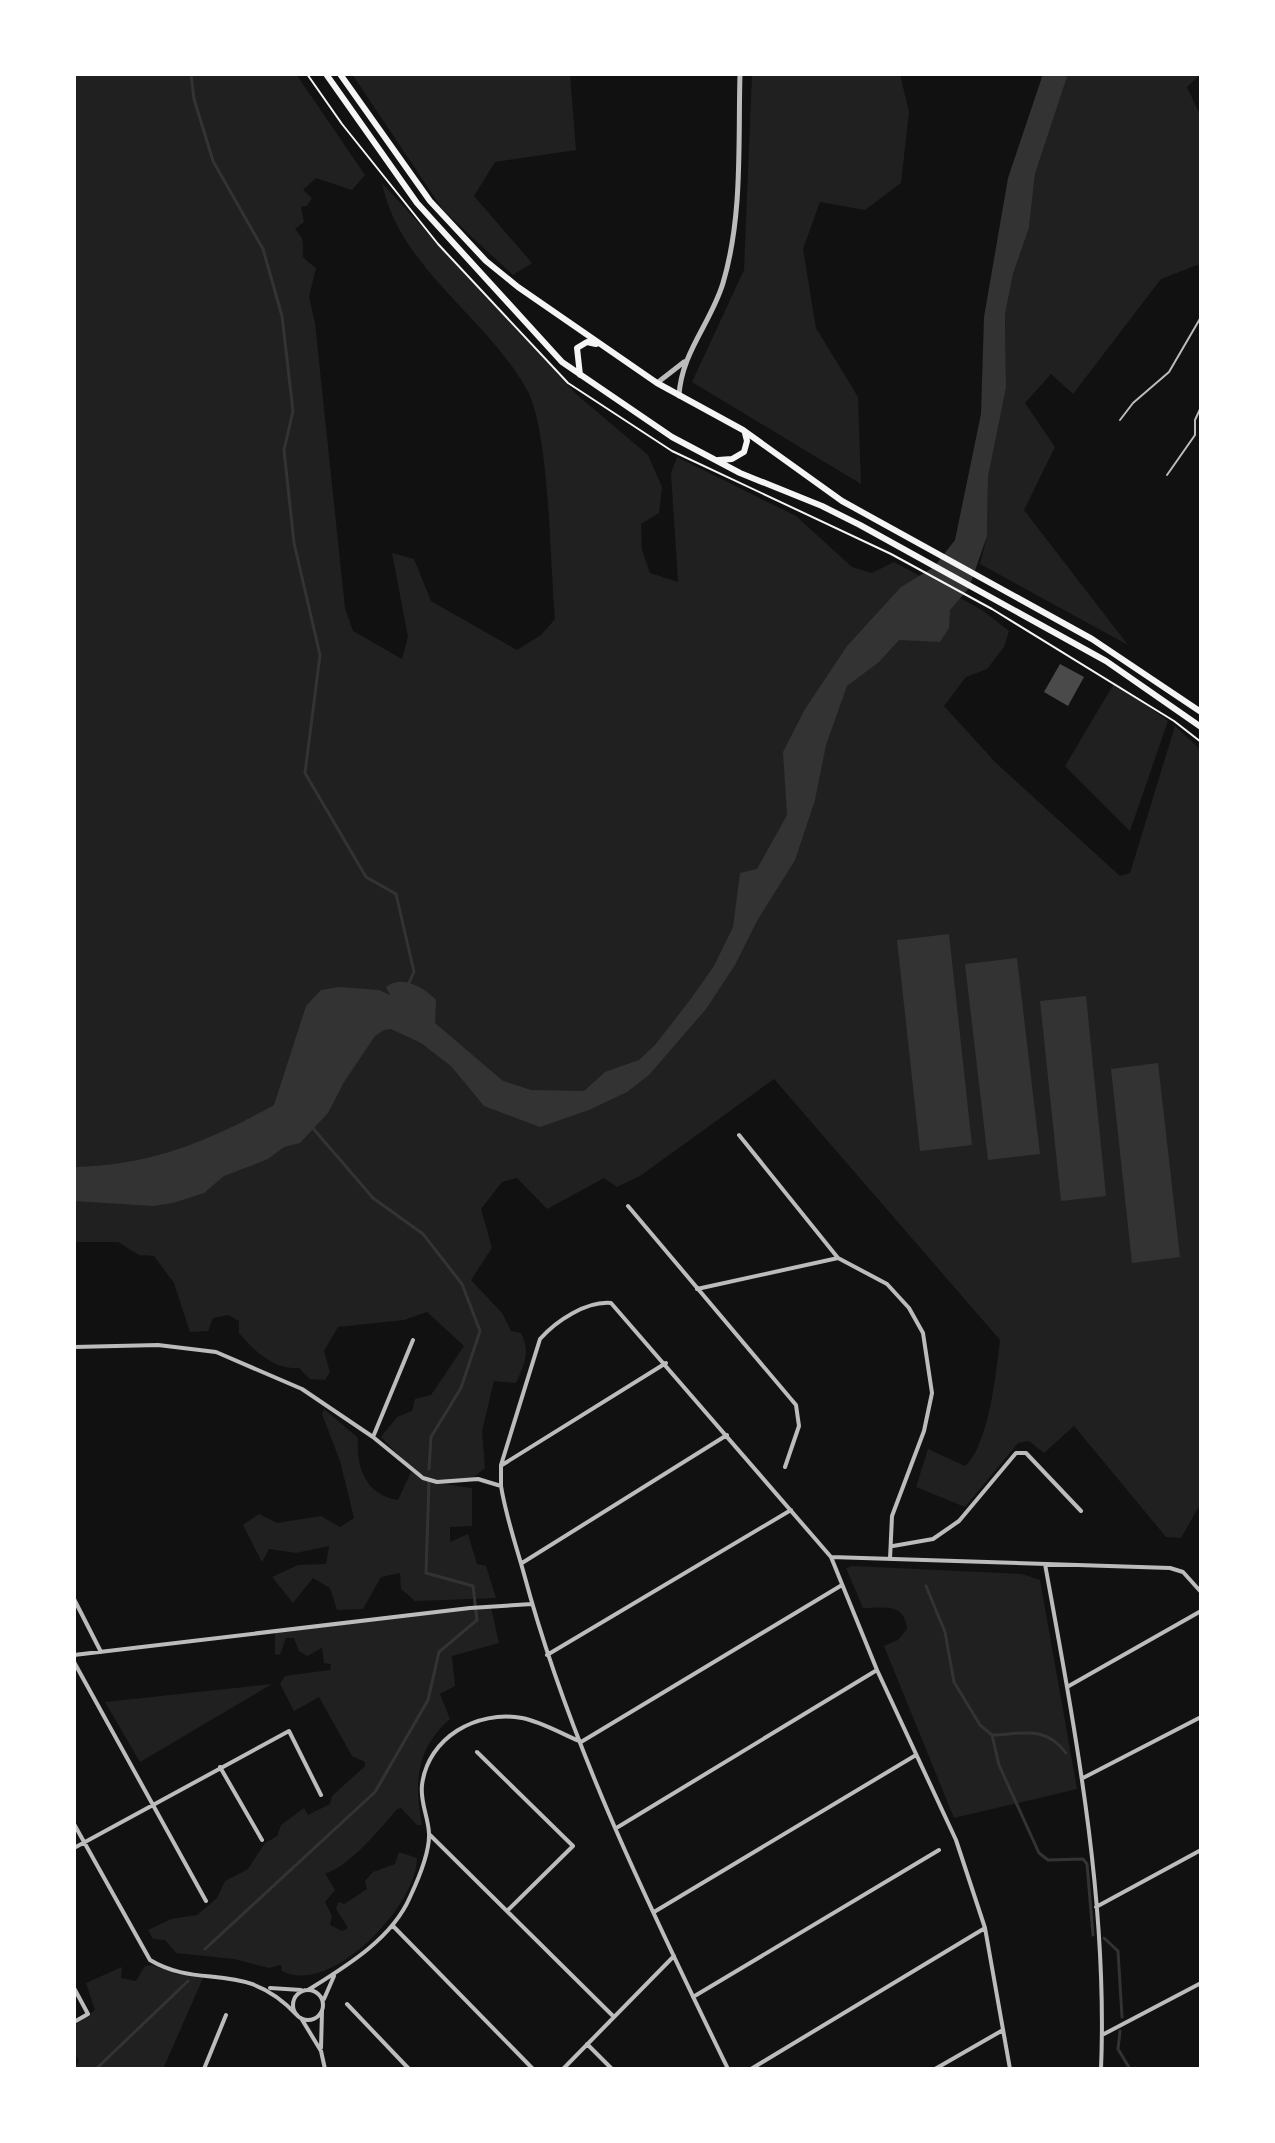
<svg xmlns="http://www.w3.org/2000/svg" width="1275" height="2143" font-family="'Public Sans',sans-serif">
<rect width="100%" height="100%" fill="#111"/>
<path fill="#202020" d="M74 74H296L365 175 352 190 316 178 303 190 312 198 307 206 301 207 304 222 295 229 302 238C306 261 295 251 316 268L309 297 315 323 345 608 353 631 402 659 408 637 392 553 414 559 431 601 517 650 541 635 555 619C550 566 550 432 527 390 487 317 399 268 382 183L576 394 648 455 662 487 659 513 641 524 642 550 650 573 678 582 671 473 677 457 796 516 852 567 872 573 894 562 982 610 1009 631 1004 647 987 669 966 677 944 706 996 763 1120 876 1130 873 1175 726 1201 750V1503L1181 1538 1166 1537 1074 1426 1044 1453 1029 1441 1018 1443 965 1507 916 1487 928 1449 965 1466C989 1445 996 1373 1000 1340L774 1079 640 1176 617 1187 604 1178 547 1209 517 1178 502 1182 481 1209 492 1248 471 1280 502 1313 511 1331 521 1333C531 1352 524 1365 516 1383L494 1381 482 1431 485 1468 468 1482 444 1484 472 1488V1526L450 1527V1542L468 1534 477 1564 486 1566 496 1598 415 1601 401 1589 400 1573 381 1577 363 1609 337 1610 330 1588 313 1578 293 1603 272 1577 298 1565 326 1564 329 1546 296 1553 269 1549 262 1562 243 1525 259 1514 277 1523 321 1516 340 1527 354 1518 340 1461 322 1414 324 1409 358 1438C356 1468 366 1495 398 1500L411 1472 433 1481 412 1469 381 1437 397 1417 412 1411 415 1399 431 1395 464 1346 427 1312 404 1320 338 1327 324 1351 330 1372 325 1380 310 1379 299 1368C274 1370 254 1351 239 1333V1321L228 1315 213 1318 208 1331 190 1332 174 1283 154 1256 139 1255 118 1242H74Z
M352 74H570L576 150 495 162 474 196 532 263 513 275 443 210Z
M752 74H900L909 112 901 183 865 210 820 202 803 249 816 328 858 397 861 484 692 382 744 270Z
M1068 74H1201L1187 87 1201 117V267L1197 265 1161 279 1073 394 1051 374 1025 403 1055 447 1024 510 1128 645 980 564 987 536 988 477 1006 388 1005 315 1013 274 1029 228 1035 174Z
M1115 682 1168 721 1130 831 1065 766Z
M853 1566 1022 1574 1040 1580 1077 1789 954 1818 884 1646 898 1640 907 1629C905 1602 883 1608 863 1608L846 1568Z
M491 1607 499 1643 452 1656 455 1686 440 1694 450 1719C416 1749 414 1782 422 1825H417L401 1808 397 1809C383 1826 345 1871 325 1873L335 1890 325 1902 332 1916 330 1925 342 1931 348 1928 336 1909 338 1902 344 1904 367 1889 365 1881 373 1872 395 1864 399 1852 417 1858C417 1906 330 1997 282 1971L281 1965 269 1968 234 1959 176 1953 165 1940 153 1939 148 1930 171 1919 197 1915 217 1898 225 1881 248 1869 265 1843 277 1836 281 1825 304 1808 308 1815 330 1804 332 1796 365 1766V1762L352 1756 319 1697 294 1711 280 1684 285 1676 330 1670 331 1664 324 1663 322 1648 307 1656 299 1651 294 1638H286L280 1655 275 1654V1633Z
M272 1684 140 1762 105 1702Z
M152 1965 176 1974 203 1978 163 2069H74L79 2061 74 2052V2026L95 2010 86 1983 122 1967 121 1978 136 1981 145 1966Z"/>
<path fill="#333" d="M1043 74H1068L1035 174 1029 228 1013 274 1005 315 1006 388 988 477 987 536 969 588 950 610 949 628 940 642 899 640 879 662 847 686 826 745 815 800 795 860 757 921 735 965 706 1009 649 1075 627 1092 589 1110 540 1127 484 1106 451 1066 421 1043 391 1029 384 1030 375 1036 344 1082 328 1113 300 1143 284 1147 268 1159 224 1176 204 1193 173 1203 153 1206 74 1201V1167C152 1165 207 1142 274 1105L306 1006 321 990 339 987 379 990 390 995 386 987C402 974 425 988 436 1000L435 1023 503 1081 531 1090 584 1091 605 1072 639 1060 655 1045 690 1000 714 966 733 927 740 873 757 869 787 815 783 752 805 709 847 646 901 587 934 567 955 540 981 414 984 317 1008 178Z
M949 934 972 1145 920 1151 897 940Z
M1017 958 1040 1154 988 1160 965 964Z
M1086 996 1106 1196 1061 1201 1040 1001Z
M1158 1063 1180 1257 1132 1263 1111 1069Z"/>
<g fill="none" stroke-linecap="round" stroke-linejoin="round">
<path stroke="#333" stroke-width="3" d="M191 74 194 99 213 161 263 249 282 316 293 411 284 450 294 543 320 655 305 773 366 877 396 894 414 972 409 983
M311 1126 373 1198 423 1234 462 1284 480 1331 461 1388 431 1437 429 1469
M926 1586 945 1632 954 1682 980 1725 992 1735 999 1765 1039 1853 1048 1860 1083 1859 1087 1864 1093 1935
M992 1735C1022 1734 1046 1725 1066 1753
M1104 1938 1118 1951 1122 2017
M205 1949 375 1792 428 1700 439 1652 477 1620 473 1586 426 1573 429 1480
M1120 2031 1118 2049 1130 2069
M96 2069 188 1981"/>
</g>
<path fill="#4a4a4a" d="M1060 664 1084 677 1068 706 1044 692Z"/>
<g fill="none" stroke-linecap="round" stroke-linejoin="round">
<path stroke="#f5f5f5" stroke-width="2" d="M307 74 342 124 438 244 568 383 672 451 891 554 992 609 1174 721 1201 742"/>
<path stroke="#bcbcbc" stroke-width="2" d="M1120 420 1133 403 1169 372 1201 317
M1167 475 1195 435V420L1201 407"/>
<path stroke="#bcbcbc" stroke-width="4" d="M739 1135 838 1258
M628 1206 796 1405 799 1426 785 1467
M697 1289 838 1258 887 1284 909 1308 923 1333 932 1393 924 1431 892 1516 890 1559
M74 1347 158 1345 216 1352 302 1389 373 1437 423 1478 437 1482 478 1479 501 1486
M373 1437 413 1340
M502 1465 666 1363
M893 1546 933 1539 959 1521 1016 1453H1026L1081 1511
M831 1557 1170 1568 1183 1572 1201 1592
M522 1563 727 1435
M1045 1564C1075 1730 1108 1900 1101 2069
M74 1599 101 1652
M74 1655 470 1608 532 1604
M547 1655 791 1510
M74 1662 206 1901
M1067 1687 1201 1611
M581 1742 842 1585
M477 1752 573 1846 508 1910
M220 1767 262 1840
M1083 1778 1201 1717
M74 1824 150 1960C202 1991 243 1958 297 2015
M618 1827 877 1670
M430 1835 613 2016
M74 1848 289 1731 321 1795
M1096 1907 1201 1850
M654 1912 916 1755
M393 1926 533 2069
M74 1988 88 2014 74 2022
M270 1988 301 1990
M308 1990C345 1967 392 1939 410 1897 418 1880 430 1852 429 1833 428 1816 420 1802 422 1785 428 1737 477 1710 522 1718 542 1722 560 1733 579 1741
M293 2005a15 15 0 1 1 30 0a15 15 0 1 1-30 0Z
M693 1997 939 1850
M324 1999 334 1976
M347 2004 409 2069
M301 2018 321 2051 325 2069
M1104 2034 1201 1983
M587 2044 612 2069
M321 2048 322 2011
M204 2069 226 2015
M563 2069 674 1956
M728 2069C651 1910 570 1746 524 1574 516 1545 506 1517 501 1486V1465L540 1339C556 1321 586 1301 611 1303L831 1557 877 1670 956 1840 985 1928 1010 2069
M751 2069 985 1928
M935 2069 1003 2030"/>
<path stroke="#bcbcbc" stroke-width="5" d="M657 383 684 362
M679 396C681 353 711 323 723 283 743 216 738 142 740 74"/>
<path stroke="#f5f5f5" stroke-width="6" d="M326 74 417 203 562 362 672 437 740 473 822 506 860 525 1106 661 1201 727
M340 74 430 201 486 261 518 287 657 383 743 430 842 501 1092 639 1201 712
M580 375 577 348 587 342 596 344
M718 460 732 459 744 452 747 441 745 433"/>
</g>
<rect width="1275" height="2143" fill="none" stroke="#ffffff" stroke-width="152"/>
</svg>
